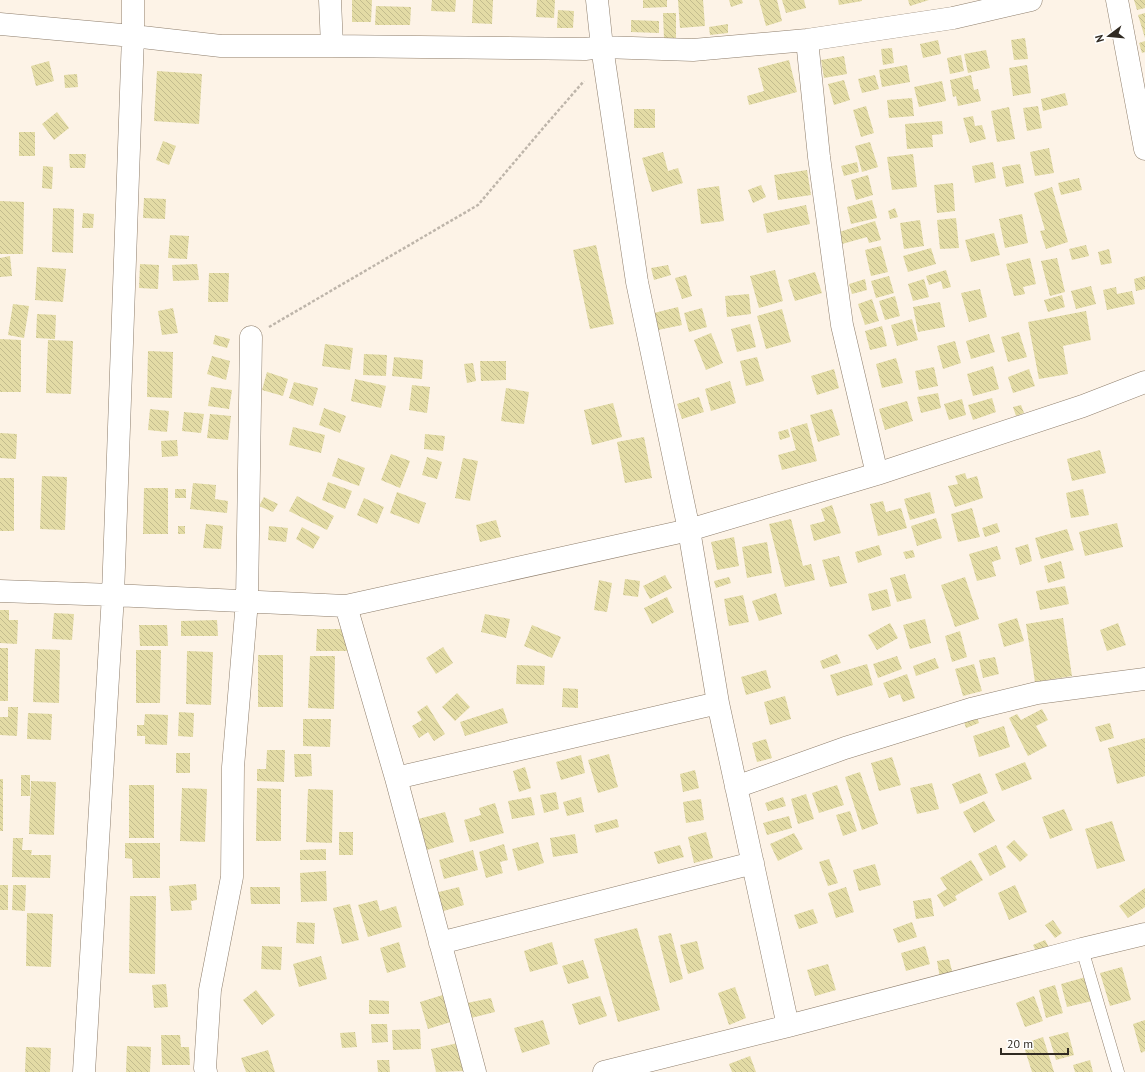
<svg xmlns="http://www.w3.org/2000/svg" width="1145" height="1072" font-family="'PT Sans',sans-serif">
<defs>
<pattern id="building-back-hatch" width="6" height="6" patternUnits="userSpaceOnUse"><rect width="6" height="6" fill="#e3dba5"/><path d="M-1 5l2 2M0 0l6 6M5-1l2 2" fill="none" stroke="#c3bc8e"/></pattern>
</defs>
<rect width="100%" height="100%" fill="#fdf3e7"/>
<path fill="url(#building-back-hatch)" d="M352 0H372L371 22H352Z
M432 0H456L455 12 431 11Z
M473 0H493L492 24 472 23Z
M537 0H555L554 18 536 17Z
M643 0H667V7L643 8Z
M678 0H703L705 26 680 28Z
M729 0H742L743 3 731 7Z
M759 0H777L782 21 766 26Z
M782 0H804L806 8 786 13Z
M838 0H862V1L839 5Z
M908 0H929L910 6Z
M1134 0H1145V8L1137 10Z
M376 6 411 7 410 25H375Z
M558 10 574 11 573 28H557Z
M663 13H676V39H664Z
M1145 13V38L1138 15Z
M631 20 659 21V33L631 32Z
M728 24V33L710 35 709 27Z
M1025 38 1028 59 1014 60 1011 40Z
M938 40 941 54 923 58 920 44Z
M1145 41V52L1142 53 1139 43Z
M892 48 894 63 883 65 881 49Z
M986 50 990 68 968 73 964 54Z
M961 55 964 71 950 74 947 58Z
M844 56 847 74 824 78 821 60Z
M789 60 797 92 749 105 747 96 764 91 758 68Z
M49 61 54 81 36 86 31 66Z
M907 65 910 82 882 87 879 70Z
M1027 65 1031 93 1013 96 1009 68Z
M157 71 202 74 199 124 154 121Z
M77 74 78 87 65 88 64 75Z
M875 75 879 89 862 93 858 79Z
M971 75 974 90 978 89 981 101 958 106 956 96 953 97 950 80Z
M844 80 850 100 834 105 828 84Z
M942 81 946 101 919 107 914 87Z
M1065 93 1068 105 1043 111 1041 99Z
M912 98 914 116 889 118 887 100Z
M866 106 874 133 861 137 853 110Z
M1038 106 1042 128 1027 131 1023 108Z
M1009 107 1015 139 997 142 991 111Z
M634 109H655V128H634Z
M57 112 69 128 54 140 42 124Z
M973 116 975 126 982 125 986 139 970 143 963 118Z
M942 121 943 134 932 135 933 147 907 149 905 124Z
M19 132H35V156H19Z
M163 141 176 146 169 165 156 160Z
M870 142 878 167 862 172 855 146Z
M1049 148 1054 173 1035 176 1030 152Z
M663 152 668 171 678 168 683 183 652 192 642 158Z
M69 154H86L85 168H70Z
M913 154 917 187 892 190 887 157Z
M857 162 859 172 844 176 841 166Z
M993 162 996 178 975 183 972 166Z
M1020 164 1024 183 1006 187 1002 167Z
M43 166 53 167 52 189 42 188Z
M807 170 811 195 778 200 774 175Z
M868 175 873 195 856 200 851 180Z
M1079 178 1082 190 1061 195 1058 183Z
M953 183 955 211 937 213 934 185Z
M761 185 766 197 753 203 748 190Z
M719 186 724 221 701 224 697 189Z
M1052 187 1068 242 1046 249 1040 231 1045 230 1034 193Z
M144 198 166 199 165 219 143 218Z
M872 200 877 218 851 224 847 207Z
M0 201 24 202 23 254H0Z
M806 205 810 224 767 233 763 214Z
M53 208 74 209 73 253 52 252Z
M895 208 898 217 890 219 888 211Z
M83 213 94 214 93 228H82Z
M1022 214 1028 243 1005 248 999 219Z
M956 218 959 248 940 249 937 220Z
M920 220 924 246 904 249 900 223Z
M875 221 881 240 869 243 867 237 842 244 839 232Z
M994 233 1000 255 971 262 965 240Z
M170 235 189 236 187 259 168 258Z
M596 245 614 324 590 329 573 250Z
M1086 245 1089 256 1072 260 1069 249Z
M881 246 888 272 871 276 865 250Z
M931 248 936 264 908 272 903 256Z
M1109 249 1112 263 1101 265 1098 252Z
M10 256 12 276 0 277V258Z
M1030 258 1036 284 1023 287 1025 294 1014 296 1006 264Z
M1057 258 1065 292 1050 296 1041 261Z
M140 264 159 265 158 289 139 288Z
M197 264 199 280 173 281 172 265Z
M668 265 671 275 654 280 651 268Z
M37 267 66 269 63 302 35 300Z
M775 270 783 301 759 308 750 276Z
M946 270 951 287 943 289 941 281 929 285 926 276Z
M815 272 822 293 795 301 788 280Z
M209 273H229L228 302H208Z
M686 275 692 296 682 299 675 278Z
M889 276 894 293 876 298 871 281Z
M1145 276V289L1136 291 1134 279Z
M865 279 867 290 852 294 849 284Z
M924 279 929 297 913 301 908 284Z
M1091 286 1096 304 1076 309 1071 291Z
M1116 287 1117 294 1132 291 1135 304 1107 310 1103 290Z
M980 289 987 317 969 322 961 293Z
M749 294 751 314 727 317 725 296Z
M1062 295 1065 307 1048 312 1044 300Z
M895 296 900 316 885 320 879 301Z
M872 299 879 321 865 325 858 304Z
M940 302 945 327 918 332 913 307Z
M13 304 29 306 24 338 8 335Z
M678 307 682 325 658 330 654 313Z
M173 308 178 333 162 335 158 311Z
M702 308 707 327 689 332 684 313Z
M782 309 791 342 766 349 757 316Z
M1086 311 1091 340 1063 346 1068 374 1039 379 1028 322Z
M37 314 56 315 55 339 36 338Z
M912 319 918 340 897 346 891 325Z
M750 324 756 347 737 352 731 329Z
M882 326 887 346 870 350 865 331Z
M1019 332 1027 357 1008 362 1001 337Z
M711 333 723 363 706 370 694 340Z
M989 334 995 352 971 359 966 341Z
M215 335 230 339 227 348 213 344Z
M0 339 21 340V392H0Z
M48 340 73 341 71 394 46 393Z
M955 341 961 363 943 369 937 346Z
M325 344 353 348 350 370 322 366Z
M148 351 173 352 172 398 147 397Z
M364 354 387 355 386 376 363 375Z
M212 356 230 361 226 380 207 374Z
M394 357 423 360 422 379 392 376Z
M757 357 764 381 746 386 740 361Z
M896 358 903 383 882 388 876 364Z
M480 361H506V380L481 381Z
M473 363 476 381 467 383 464 364Z
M993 366 999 389 973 396 967 374Z
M934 367 938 386 919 390 915 371Z
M834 369 839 388 817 395 811 376Z
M1029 369 1035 386 1013 393 1008 377Z
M267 372 288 379 283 396 262 390Z
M355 379 386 386 381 408 351 401Z
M730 381 736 403 711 411 705 389Z
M294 382 318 388 313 406 289 398Z
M412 385 430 387 427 413 409 410Z
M211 387 232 390 229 409 208 406Z
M506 388 529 392 524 424 501 421Z
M938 393 941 408 921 413 917 397Z
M699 397 704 412 682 419 677 404Z
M992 398 996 412 973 420 968 405Z
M962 399 966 415 949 420 944 404Z
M907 401 913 421 885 430 879 409Z
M613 403 622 437 592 445 584 410Z
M1021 405 1024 413 1016 416 1013 407Z
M324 408 346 416 340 433 319 425Z
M150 409 169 411 167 432 148 430Z
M832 409 840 435 818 442 810 415Z
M184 412 204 414 201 433 182 431Z
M210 414 231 416 228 440 207 438Z
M807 423 817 461 782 470 778 455 796 450 790 428Z
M293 427 325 435 321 453 289 445Z
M788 429 790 437 780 440 778 432Z
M0 433 17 434 16 459 0 458Z
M425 434 445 436 443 451 424 449Z
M644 437 652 478 625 483 617 442Z
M177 440 178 456 162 457 161 441Z
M1100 450 1106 473 1072 481 1067 459Z
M391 454 410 461 400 488 381 480Z
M427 457 442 462 437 479 422 475Z
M338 458 365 468 359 486 332 476Z
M463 458 478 461 470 501 455 498Z
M965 473 967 479 977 476 983 498 955 507 948 486 958 484 955 476Z
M42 476 67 477 65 530 40 529Z
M0 478H14V531H0Z
M328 482 352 491 345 509 322 500Z
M193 483 216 485 215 499 228 501 227 513 190 509Z
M144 488H168V534H143Z
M175 489H186V498H175Z
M1083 489 1089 515 1071 518 1066 493Z
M397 492 426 503 419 524 390 513Z
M930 492 935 513 910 520 904 499Z
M297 496 334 516 327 530 289 511Z
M264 497 278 504 273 512 259 506Z
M364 498 384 507 377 524 357 515Z
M883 501 886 512 901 508 907 528 878 536 870 504Z
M832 505 841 533 814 541 810 525 825 521 821 509Z
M972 508 980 537 958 542 951 514Z
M936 518 942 538 917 546 911 526Z
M791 519 803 566 811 564 815 580 785 587 769 524Z
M496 520 501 537 480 542 476 525Z
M997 523 1000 532 985 537 982 528Z
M1117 523 1123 547 1085 556 1079 532Z
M206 524 223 526 221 549 203 548Z
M178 526H185V534H178Z
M269 526 288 528 286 542 268 540Z
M302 527 320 537 313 549 296 539Z
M1067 529 1074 550 1041 559 1035 538Z
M734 537 739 566 717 570 711 542Z
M767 542 772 573 747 578 742 547Z
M1028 544 1032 561 1020 565 1015 548Z
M879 545 882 555 858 563 855 552Z
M997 546 1001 559 992 562 996 576 977 581 969 554Z
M913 550 915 557 906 559 903 552Z
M839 556 847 583 830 587 822 560Z
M1061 561 1065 578 1048 583 1044 566Z
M905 574 912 598 897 602 890 578Z
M665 575 672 588 650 599 643 586Z
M729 577 731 583 716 588 714 581Z
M965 577 979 619 955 627 941 585Z
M625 579 640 581 638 597 623 595Z
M599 580 612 583 607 612 594 610Z
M1065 586 1069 604 1040 610 1036 591Z
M887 589 891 606 872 611 868 594Z
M776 593 782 614 759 621 752 601Z
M743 595 749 622 729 626 724 599Z
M667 597 674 612 652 624 644 608Z
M0 610H9V620H18L17 644 0 643Z
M54 613 74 614 72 640 52 639Z
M485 614 510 619 506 638 481 632Z
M1017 618 1024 641 1004 647 998 624Z
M1063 618 1072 676 1035 682 1026 624Z
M925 619 931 643 910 649 903 625Z
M217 620 218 636H181V621Z
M890 623 898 638 877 650 868 635Z
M1118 623 1126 645 1107 651 1100 630Z
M139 625H167L168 646H140Z
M532 625 561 637 552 658 524 646Z
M317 629H346L347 651H316Z
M960 631 967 657 952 662 945 636Z
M443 647 453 663 436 674 426 658Z
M0 648H8V701H0Z
M35 649 60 650 59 703 33 702Z
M136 650H161L160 703H136Z
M187 651 213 652 211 705 186 704Z
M837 654 841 663 823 669 820 661Z
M258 655H283V707H258Z
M310 656H335L334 709 308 708Z
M897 656 902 669 878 678 873 664Z
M995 657 999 674 983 678 979 660Z
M935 658 939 668 916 676 913 666Z
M867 664 873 685 837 696 830 675Z
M974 664 982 691 963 696 955 669Z
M517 665 545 666 544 685 516 684Z
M766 670 771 688 746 695 741 677Z
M907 674 915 698 903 702 900 694 889 698 883 683Z
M563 688 578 689V708L562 707Z
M457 693 470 707 455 721 442 707Z
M785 696 791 719 770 725 764 702Z
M427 705 445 734 434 741 428 732 419 738 412 726 422 720 417 712Z
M8 707H18L17 736 0 735V717H8Z
M503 708 508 723 465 736 460 722Z
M1042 709 1048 720 1036 726 1047 746 1028 756 1009 718 1017 714 1021 720Z
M179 712 194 713 193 737 178 736Z
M28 713 52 714 51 740 27 739Z
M145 714 168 715 167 745 145 744V736H137V725H144Z
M976 714 979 723 966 728 963 719Z
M303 719H331L330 747 303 746Z
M1110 723 1114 738 1100 742 1095 727Z
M1004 726 1010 747 979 757 973 736Z
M1145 738V776L1117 784 1108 748Z
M766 739 772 758 757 762 752 743Z
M267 750H285L284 782 257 781V769H266Z
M176 753H190V773H176Z
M294 754H311L312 776 295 777Z
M609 754 618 787 598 793 588 760Z
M581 755 585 773 561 780 556 762Z
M892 757 901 785 879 791 871 763Z
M1025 762 1032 779 1002 791 995 774Z
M525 767 531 788 519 792 513 771Z
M695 770 699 788 683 792 680 774Z
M860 772 878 824 862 830 845 777Z
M980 773 988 793 960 804 952 784Z
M21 775H30V796H21Z
M0 779H3V831H0Z
M31 781 56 782 54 835 29 834Z
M932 783 939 809 917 814 910 788Z
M129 785H154V838H129Z
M837 785 844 805 819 813 812 793Z
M182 788 207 789 205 842 180 841Z
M257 788 281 789V841H256Z
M308 789 333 790 332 843 306 842Z
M556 792 559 809 544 813 540 795Z
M806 794 814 819 798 824 791 799Z
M531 797 535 815 512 819 508 801Z
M581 797 584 812 567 816 563 802Z
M783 797 786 806 768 811 765 803Z
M701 799 704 820 686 823 683 802Z
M984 801 995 821 974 833 963 812Z
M495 803 504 833 470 842 464 820 481 815 479 808Z
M1064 809 1073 830 1050 839 1042 817Z
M850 811 857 831 843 836 836 815Z
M445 812 454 842 427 850 418 819Z
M789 816 792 828 767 835 763 823Z
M617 819 619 827 596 833 594 825Z
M1112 821 1125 861 1097 869 1085 829Z
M339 832H353V855H339Z
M706 832 713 858 694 863 688 837Z
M794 833 803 849 778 861 770 844Z
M575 834 578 853 553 857 550 838Z
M13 838H23L22 850H32L31 855H51L50 878 12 877Z
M1014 840 1028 855 1020 862 1006 847Z
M538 842 544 863 518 871 512 849Z
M125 843H160V878H133L132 859 125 858Z
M504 844 508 860 500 862 503 873 486 878 479 852Z
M680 845 684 857 658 864 654 852Z
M996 845 1006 867 990 876 978 854Z
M326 849V860H300V850Z
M473 850 478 870 444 879 439 860Z
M829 859 838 883 828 886 819 862Z
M971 860 983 880 955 896 957 900 944 907 937 895 947 889 940 878Z
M875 864 881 885 859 891 853 870Z
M326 871 327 901 301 902 300 873Z
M196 884 197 900 191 901 192 910 171 911 169 886Z
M0 885H8V910H0Z
M13 885H26L25 911 12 910Z
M1015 885 1027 912 1009 920 998 893Z
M250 887H280V904H251Z
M459 887 464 905 437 913 431 894Z
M846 887 854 912 836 918 828 893Z
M1145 888V907L1128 918 1119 906Z
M130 896H156L155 974 129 973Z
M931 898 934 916 916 919 913 901Z
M377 900 380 911 396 906 402 927 368 937 358 905Z
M350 904 359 940 342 944 333 908Z
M813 909 818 923 799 929 794 915Z
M27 913 53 914 51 967 26 966Z
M1053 920 1062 933 1055 938 1045 925Z
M297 922 315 923 314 944 296 943Z
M912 922 917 937 898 943 893 929Z
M637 928 660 1010 618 1022 594 939Z
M671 933 683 979 670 983 658 936Z
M1045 940 1051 951 1039 957 1033 945Z
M697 941 704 969 688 974 680 945Z
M399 942 406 967 387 973 380 948Z
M552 942 558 964 530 972 524 951Z
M262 946 282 947 281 970 261 969Z
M925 946 930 964 906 971 901 953Z
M321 956 327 979 299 987 293 964Z
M949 959 953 975 940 978 937 961Z
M583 960 589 978 568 984 562 966Z
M828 964 836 990 815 996 807 970Z
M1122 967 1131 1000 1110 1006 1100 973Z
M1086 977 1092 1001 1067 1007 1061 984Z
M166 984 168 1007 154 1008 152 985Z
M1055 985 1063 1013 1046 1018 1039 990Z
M735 987 746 1018 729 1025 718 993Z
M256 990 275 1015 262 1025 243 1000Z
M446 994 454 1021 428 1029 420 1002Z
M600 996 607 1016 579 1025 572 1004Z
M1034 996 1043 1021 1025 1027 1016 1003Z
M491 998 495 1012 471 1018 467 1003Z
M369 1000 389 1001V1014H369Z
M543 1020 550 1044 522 1053 514 1028Z
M1145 1020V1051L1141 1053 1133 1024Z
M371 1024H387L388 1042 372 1043Z
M420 1029 421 1049 393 1050 392 1030Z
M355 1032 357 1047 342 1048 340 1033Z
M1068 1032 1074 1055 1056 1060 1049 1037Z
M161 1035H180L181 1047H189L190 1065H162Z
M1043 1037 1054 1072H1032L1023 1044Z
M458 1043 465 1071 436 1072 431 1049Z
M127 1046 151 1047 150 1072H126Z
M26 1047 51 1048 50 1072H25Z
M268 1050 275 1072H246L241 1058Z
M750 1056 756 1072H732L729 1064Z
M377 1060H389L390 1072H378Z
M1090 1060 1093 1072H1075L1073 1065Z"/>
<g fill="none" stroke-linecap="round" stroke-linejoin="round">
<g stroke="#8e7e6c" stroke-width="13">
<path id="service" d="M1082 949 1118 1072"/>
</g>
<g stroke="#8e7e6c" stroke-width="23">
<path id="minor" d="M330 0 332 46
M597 0 602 47 637 282 689 530 718 703 788 1026
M1117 0 1145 149
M0 24 133 36 221 46H332L585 49 602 47 693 50 807 40 953 18 1031 0
M807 40 819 157 842 325 877 474
M0 591 113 595 346 606 689 530 877 474 1083 406 1145 382
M346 606 396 778 475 1072
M396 778 718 703
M736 787 845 748 971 709 1037 693 1145 679
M440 943 753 863
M84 1072 113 595 133 36V0
M206 1072 205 1068 210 990 232 877 233 767 247 601 251 337
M604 1072 788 1026 1082 949 1145 934"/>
</g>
<path stroke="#beb5aa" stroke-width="2.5" stroke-dasharray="3 2" stroke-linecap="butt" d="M269 327 478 205 544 127 584 81"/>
<use href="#service" stroke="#fff" stroke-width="12"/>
<use href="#minor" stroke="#fff" stroke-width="22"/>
</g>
<g transform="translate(1109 36) rotate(254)" stroke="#ffffff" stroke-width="3" paint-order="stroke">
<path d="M0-3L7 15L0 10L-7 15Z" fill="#302a22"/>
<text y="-6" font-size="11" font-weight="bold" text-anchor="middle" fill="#302a22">N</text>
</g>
<path d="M1001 1048v6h67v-6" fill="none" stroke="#302a22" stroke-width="2"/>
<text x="1007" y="1048" font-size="12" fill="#302a22" stroke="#ffffff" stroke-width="3" paint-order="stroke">20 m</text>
</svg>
